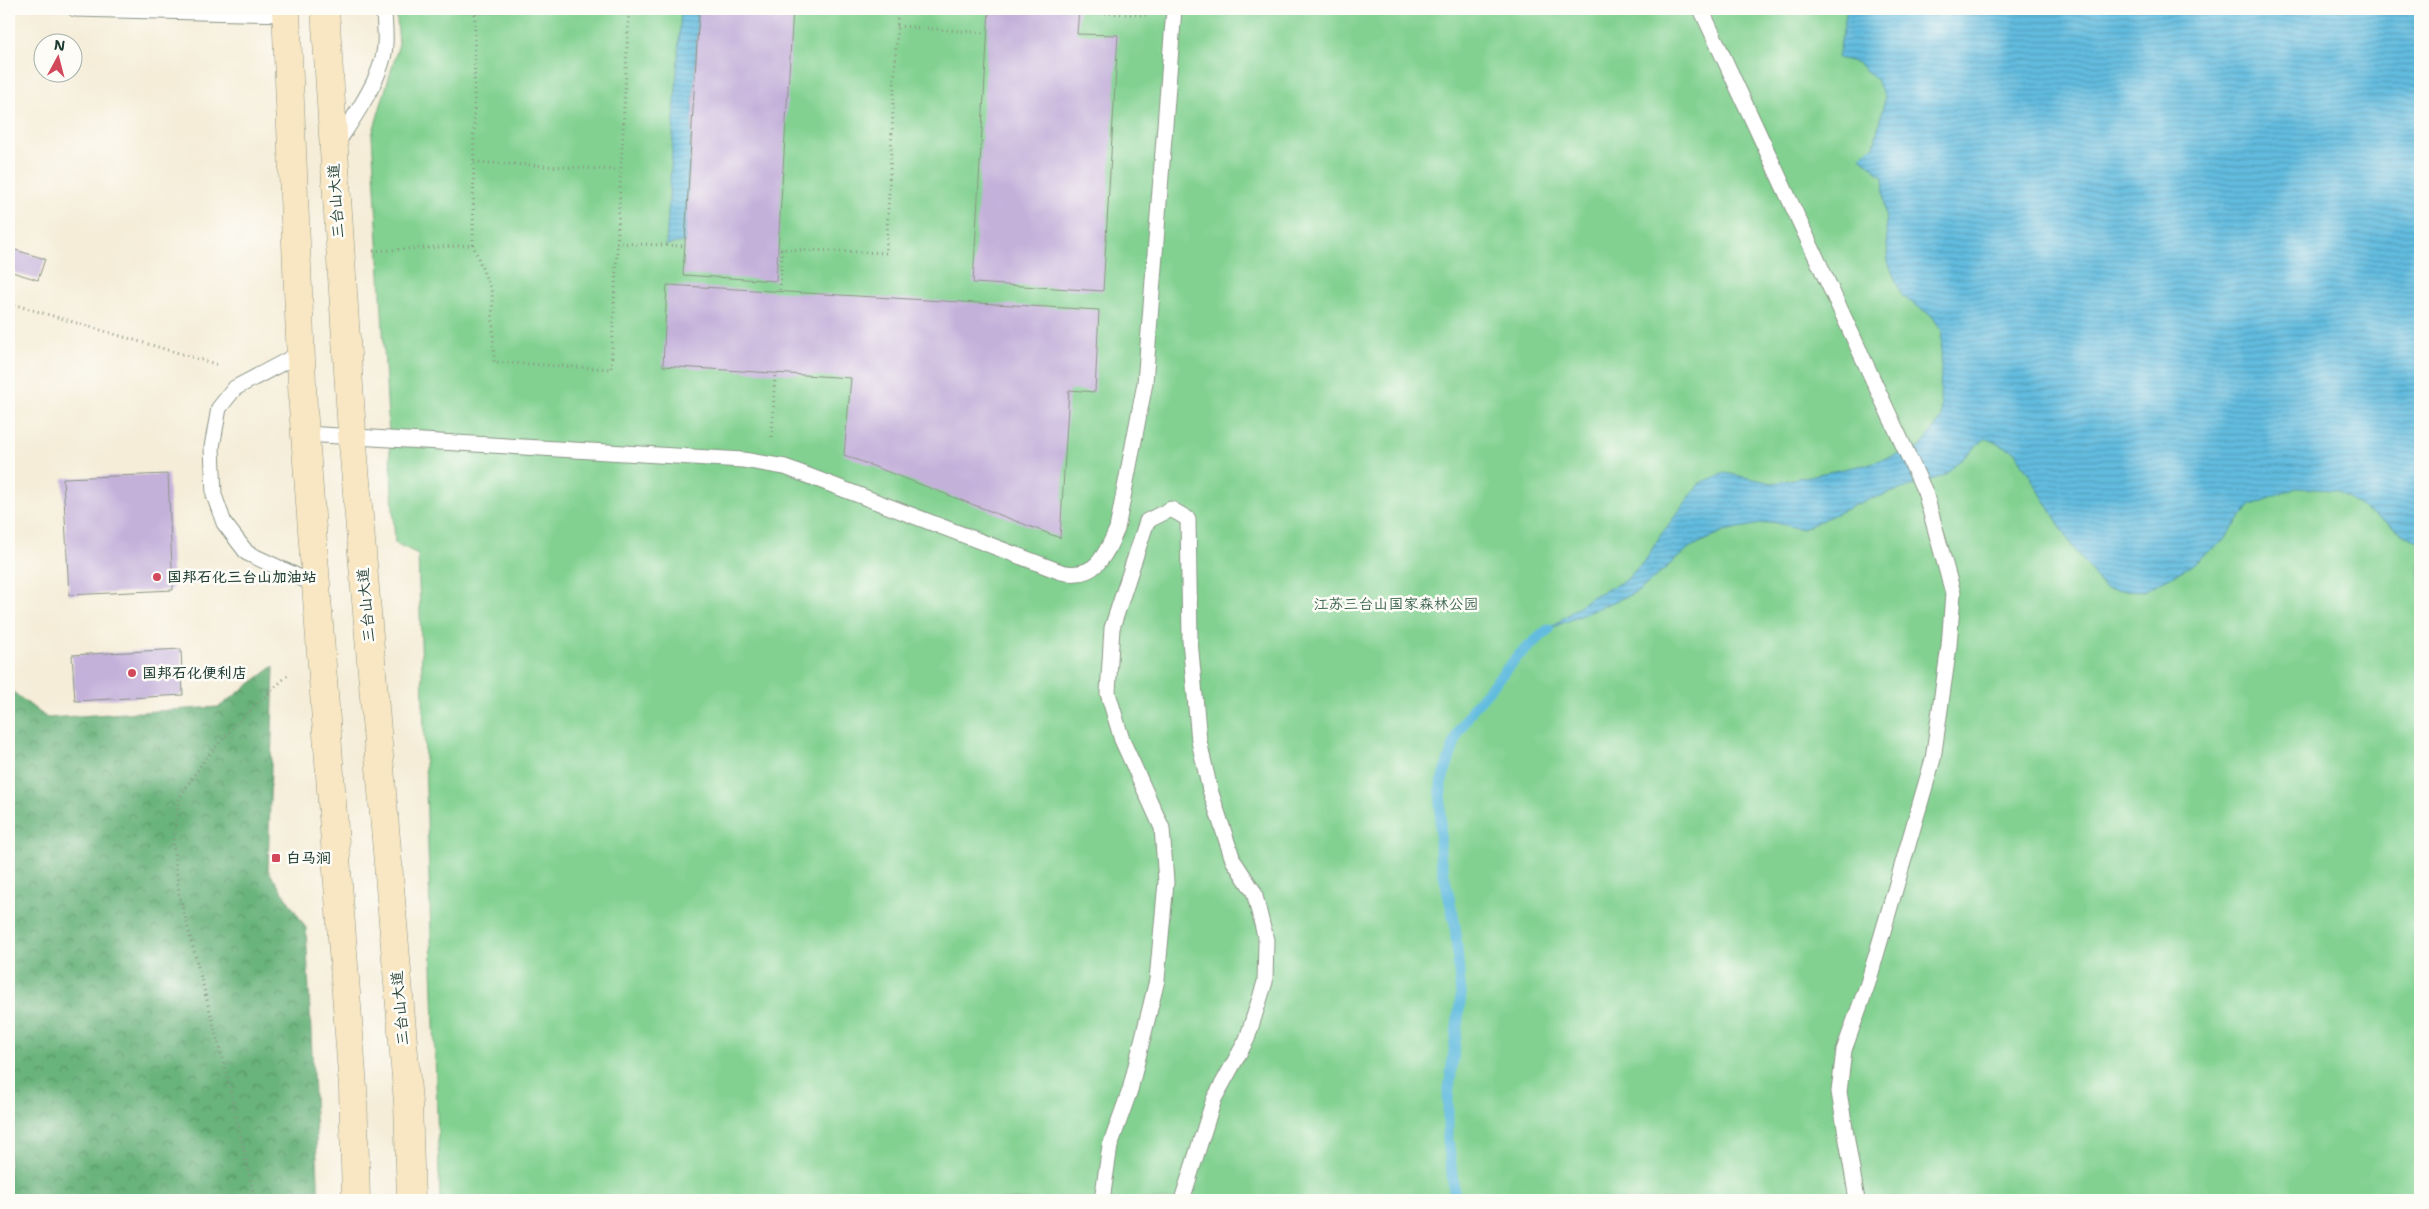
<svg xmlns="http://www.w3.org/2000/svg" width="2429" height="1209" font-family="'Shantell Sans','LXGW WenKai TC',sans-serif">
<defs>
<pattern id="forest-crowns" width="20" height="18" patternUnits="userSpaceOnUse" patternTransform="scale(1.25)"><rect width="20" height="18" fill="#69b37b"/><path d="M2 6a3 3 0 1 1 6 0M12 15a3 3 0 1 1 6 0" fill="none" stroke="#569366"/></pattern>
<pattern id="water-rules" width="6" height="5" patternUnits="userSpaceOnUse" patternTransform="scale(1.25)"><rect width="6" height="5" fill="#62bcdf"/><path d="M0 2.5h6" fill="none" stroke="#509ab6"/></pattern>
</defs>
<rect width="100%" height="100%" fill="#fdfcf7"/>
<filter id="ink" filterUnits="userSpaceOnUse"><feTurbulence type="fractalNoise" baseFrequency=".02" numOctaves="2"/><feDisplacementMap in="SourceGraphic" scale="10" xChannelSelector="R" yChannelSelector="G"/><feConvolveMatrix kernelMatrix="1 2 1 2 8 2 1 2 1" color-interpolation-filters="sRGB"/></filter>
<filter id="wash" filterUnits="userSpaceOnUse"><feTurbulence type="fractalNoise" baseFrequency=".0096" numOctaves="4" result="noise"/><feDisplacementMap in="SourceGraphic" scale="20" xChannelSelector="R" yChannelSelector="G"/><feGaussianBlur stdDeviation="1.12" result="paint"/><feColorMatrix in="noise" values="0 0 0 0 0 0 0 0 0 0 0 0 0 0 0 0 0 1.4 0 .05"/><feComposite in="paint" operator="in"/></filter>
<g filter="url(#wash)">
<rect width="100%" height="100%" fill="#f5edd8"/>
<path fill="url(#forest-crowns)" stroke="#447858" d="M274 666 268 870 306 928 319 1200H9V689L47 718 219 707Z"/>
<path fill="#82d191" stroke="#508762" d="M396 9H2420V1200H440L418 554 395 543 372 135 399 44Z"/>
<path fill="url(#water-rules)" stroke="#407c8a" d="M681 9H699L685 242 666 245Z
M1847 9H2420V544L2334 490 2296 488 2250 506 2223 541 2189 567 2144 591 2105 589 2072 546 2015 451 1986 438 1943 476 1862 502 1803 529 1771 522 1724 531 1689 548 1639 591 1549 629 1591 597 1626 580 1647 558 1660 536 1700 483 1725 473 1773 483 1864 465 1920 448 1942 417 1940 399 1942 331 1932 316 1902 296 1888 262 1883 177 1860 156 1874 146 1885 98 1877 81 1858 63 1838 58Z"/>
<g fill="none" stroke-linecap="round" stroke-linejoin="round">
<path stroke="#62bcdf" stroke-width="11" d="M1455 1200 1448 1139V1097L1461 996 1455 925 1440 856 1441 783 1458 733 1473 708 1519 655 1549 629"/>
</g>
<g id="blocks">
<path fill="#c4b1da" d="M699 9H793L776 281 683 275Z
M989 9H1079L1077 34 1118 35 1103 291 973 283Z
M9 248 45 259 38 280 9 271Z
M667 285 1099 310 1095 392 1069 390 1060 538 844 455 851 378 663 366Z
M168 474 173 590 69 595 63 478Z
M181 649 183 695 75 701 72 655Z"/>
</g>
</g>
<g filter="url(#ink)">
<use href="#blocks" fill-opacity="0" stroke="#8a9586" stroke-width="1"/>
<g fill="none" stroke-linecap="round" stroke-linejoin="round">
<g stroke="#8a9586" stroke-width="17">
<path id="lane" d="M75 9 286 14
M1701 9 1925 492 1953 593 1949 646 1933 759 1868 983 1844 1050 1839 1092 1857 1200
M336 145C353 118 384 76 385 44 386 32 384 20 384 9
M301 353 235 388 219 408 212 447 214 495 224 523 247 553 316 585
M305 434 743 460 785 467 1061 572C1095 580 1105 556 1117 529L1145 383 1174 9
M1102 1200 1110 1146 1130 1090 1157 980 1166 882 1162 828 1122 740 1108 693 1112 628 1147 521 1171 509 1188 519 1190 640 1199 741 1210 790 1233 860 1254 892 1266 940 1265 982 1247 1039 1214 1099 1182 1200"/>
</g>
<g stroke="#8a9586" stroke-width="29">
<path id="secondary" d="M286 9 303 407 353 1088 356 1200
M325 9 352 433 408 1102 411 1200"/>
</g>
<path stroke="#8a9586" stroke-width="3" stroke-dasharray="1 4" stroke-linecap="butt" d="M475 9 473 245 492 293 494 362 611 369 629 9
M1080 12 1147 15
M897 26 986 33
M474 162 619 170
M616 243 684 246
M780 249 886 253 898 9
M373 251 473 245
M780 290 782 249
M9 303 219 365
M772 437 775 375
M255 1200 229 1084 179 894 173 844 179 798 205 759 236 724 289 674"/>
<use href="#lane" stroke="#fff" stroke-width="15"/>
<use href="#secondary" stroke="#f9e7c3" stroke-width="28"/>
</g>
</g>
<g fill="#d1495b" stroke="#fdfcf7" stroke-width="2">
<circle cx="157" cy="577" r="5"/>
<circle cx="132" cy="673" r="5"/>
<rect x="271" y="853" width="10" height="10" rx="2.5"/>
</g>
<g text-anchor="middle" stroke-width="5" stroke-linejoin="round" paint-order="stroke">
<g font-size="15" fill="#1f3d34" stroke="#fdfcf7">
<text transform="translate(336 201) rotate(-94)" y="5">三台山大道</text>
<text transform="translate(366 605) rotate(-95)" y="5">三台山大道</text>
<text transform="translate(400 1008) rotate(-95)" y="5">三台山大道</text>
</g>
<g font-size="15" font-weight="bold" fill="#1f3d34" stroke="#fdfcf7" text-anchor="start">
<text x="167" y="582">国邦石化三台山加油站</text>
<text x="142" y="678">国邦石化便利店</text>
<text x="286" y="863">白马涧</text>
</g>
<g font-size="15" fill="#38624b" stroke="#fdfcf7">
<text x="1396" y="609">江苏三台山国家森林公园</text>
</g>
</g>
<rect width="2429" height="1209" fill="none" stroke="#fdfcf7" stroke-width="30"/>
<g transform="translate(58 58) rotate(7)"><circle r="24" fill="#fdfcf7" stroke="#a4b0a9"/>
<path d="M0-4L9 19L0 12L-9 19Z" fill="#d1495b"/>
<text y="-8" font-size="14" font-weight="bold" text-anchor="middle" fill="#1f3d34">N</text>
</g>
</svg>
